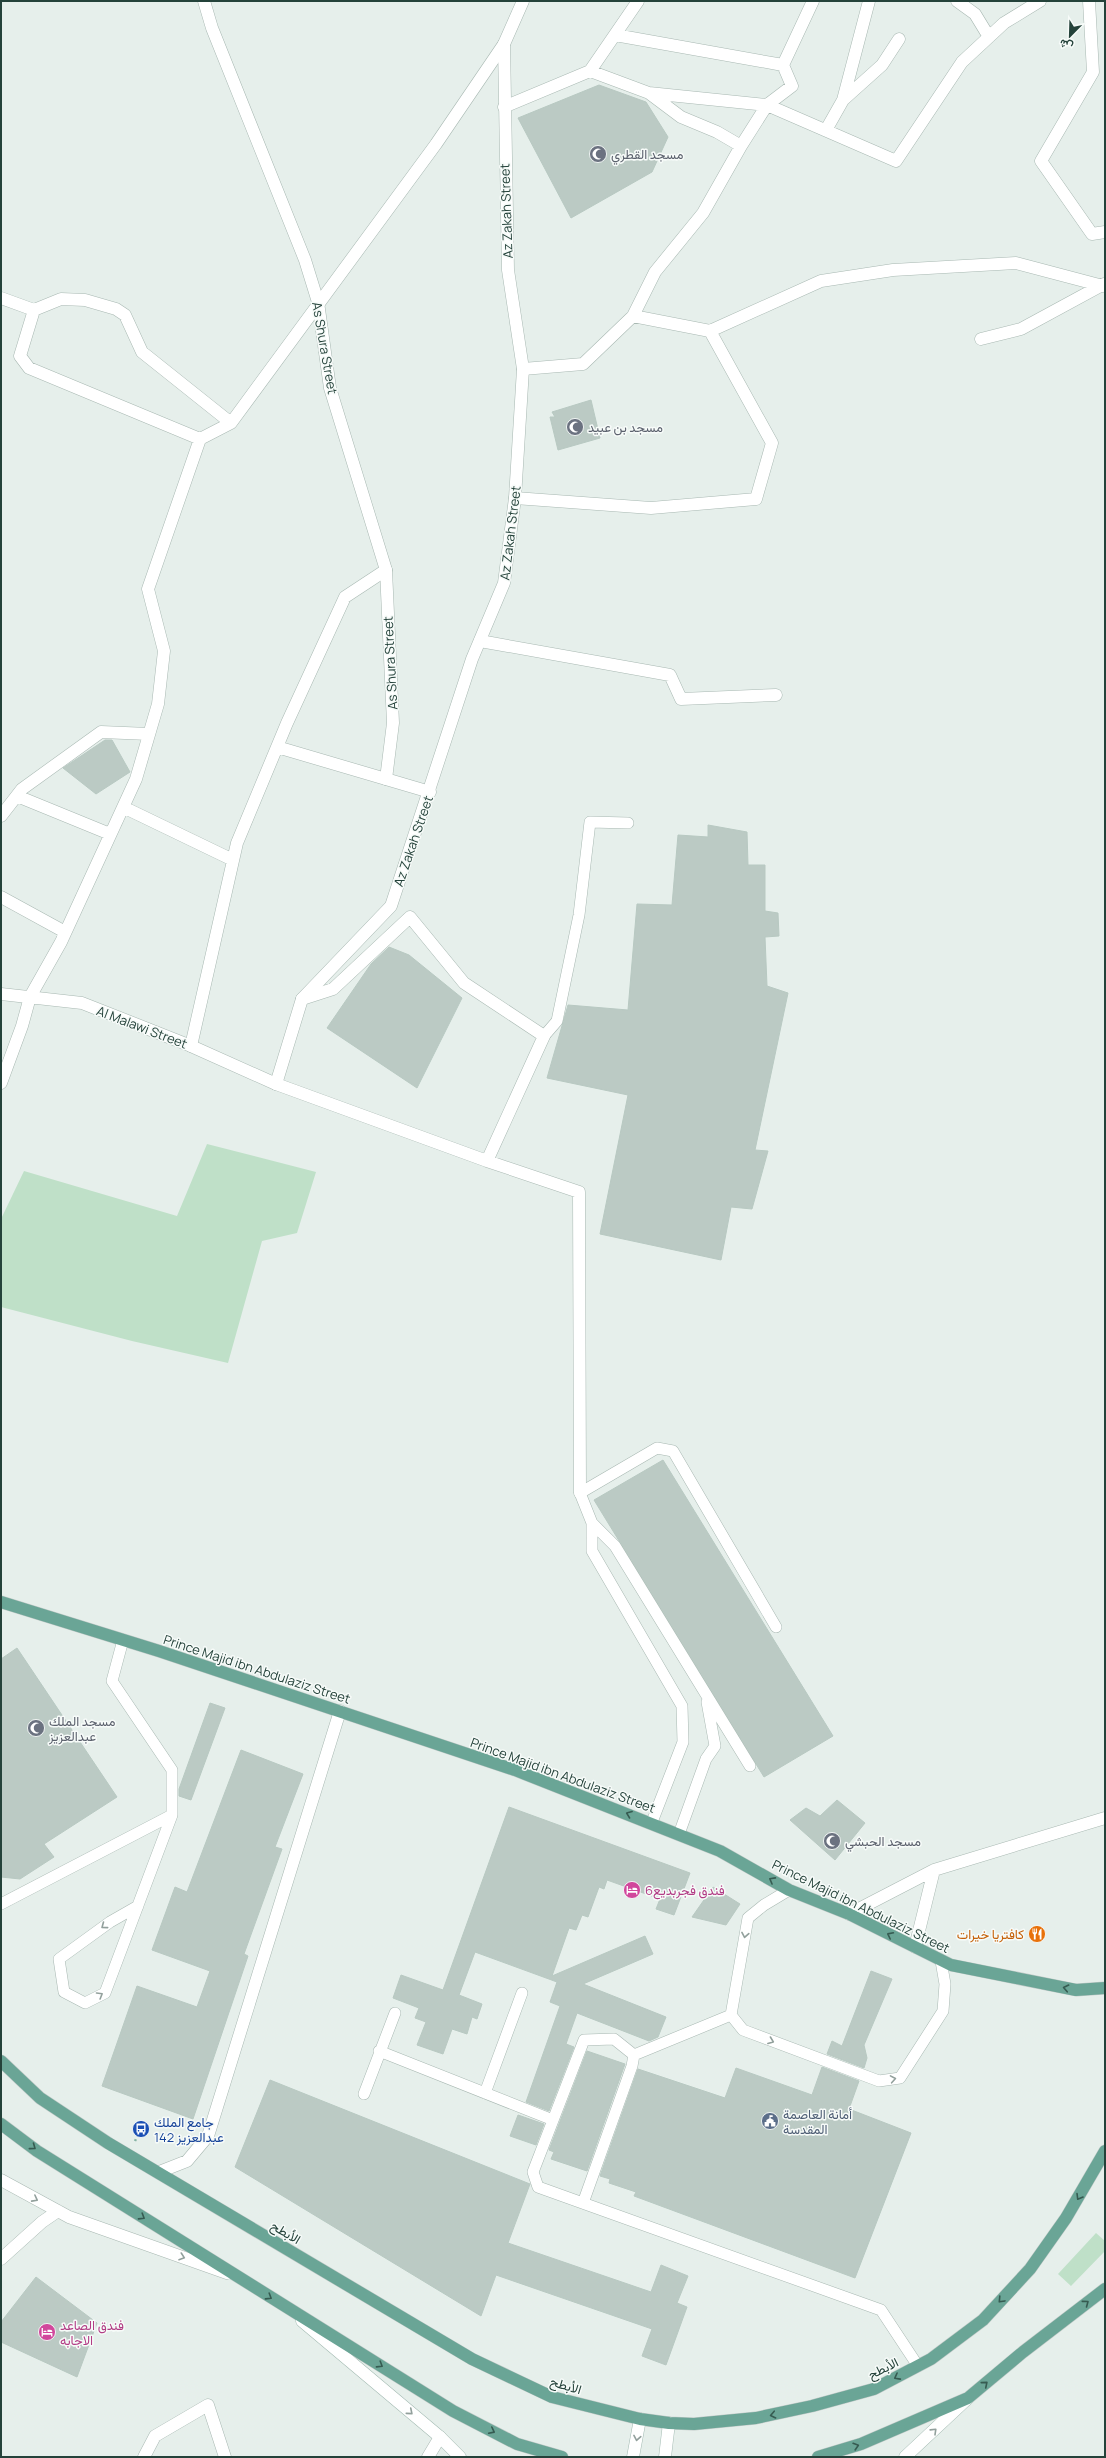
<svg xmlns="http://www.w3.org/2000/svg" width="1106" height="2458" font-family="Manrope,Vazirmatn,sans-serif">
<rect width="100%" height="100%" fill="#e6efeb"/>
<path fill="#bfe0c8" d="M207 1144 316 1172 297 1233 262 1241 228 1363 132 1341 1 1307V1219L24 1171 177 1216Z
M1096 2233 1105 2241V2251L1071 2286 1058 2274Z"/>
<path fill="#bbcac4" stroke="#b8c9c2" d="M599 85 646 102 668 137 652 172 571 218 518 118Z
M591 400 600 438 558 450 550 417H555L552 412Z
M105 740H112L130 772 96 794 63 768Z
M708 825 747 832 748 865H765V911L778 913 779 936 765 937 767 986 788 993 755 1150 768 1151 752 1209 731 1207 721 1260 600 1234 628 1095 547 1078 568 1005 628 1010 637 904 672 905 678 835 708 837Z
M389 947 409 955 462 998 417 1088 327 1028 371 964Z
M663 1460 833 1736 764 1777 594 1500Z
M17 1648 117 1797 44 1844 54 1857 20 1879 1 1877V1659Z
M210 1703 225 1708 191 1800 179 1796V1789Z
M241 1750 303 1774 275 1847 282 1849 244 1954 248 1956 193 2119 102 2086 137 1986 197 2007 210 1971 152 1950 175 1887 187 1892Z
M837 1800 865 1823 835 1860 790 1820 806 1808 820 1816Z
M509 1807 690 1873 674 1915 656 1909 660 1899 607 1880 604 1889 599 1887 588 1917 582 1915 576 1930 569 1928 552 1976 645 1936 653 1954 583 1984 666 2017 658 2037 649 2041 577 2013 566 2044 574 2047 549 2111 526 2102 560 2006 550 2002 557 1982 475 1952 459 1995 482 2004 477 2019 472 2017 467 2034 452 2029 443 2054 417 2045 426 2022 415 2018 419 2008 393 1998 401 1975 443 1990Z
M713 1887 740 1904 726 1925 692 1917Z
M871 1971 892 1979 864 2045 867 2058 864 2068 827 2054 832 2041 842 2046Z
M587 2051 625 2064 587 2171 551 2159 554 2152 549 2150Z
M822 2067 859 2081 849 2109 911 2133 855 2278 634 2196 636 2192 609 2183 610 2179 600 2176 638 2069 725 2098 736 2068 812 2095Z
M270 2080 530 2184 508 2243 651 2292 661 2265 688 2276 677 2303 687 2307 666 2365 642 2356 652 2329 496 2275 481 2316 235 2167Z
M518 2115 544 2124 536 2145 510 2136Z
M36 2277 97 2323 77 2377 1 2342V2322Z"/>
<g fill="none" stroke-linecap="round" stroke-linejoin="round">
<g stroke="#a8b8b2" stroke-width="12">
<path id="service" d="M544 1036 557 1021 579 915 590 822 628 823
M592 1523V1551L682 1706 683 1742 652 1822
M123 1640 112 1681 172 1770V1815L105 1993 85 2003 64 1992 59 1959 110 1922 138 1906
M750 1766 615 1546 592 1523 580 1493 657 1448 673 1451 776 1627
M679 1834 706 1759 715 1746 707 1702
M789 1890 764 1905 748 1918 731 2015 743 2030 879 2081 900 2078 943 2011 945 1984 941 1961
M1 1904 172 1815
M379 2051 553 2120
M634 2055 731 2015
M485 2093 522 1993
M364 2094 395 2013
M583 2203 632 2066 634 2055 614 2039 584 2040 533 2172 538 2187 881 2310 918 2366"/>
</g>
<g stroke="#a8b8b2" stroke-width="13">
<path id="minor" d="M957 1 975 14 989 37
M1089 1 1093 72 1041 161 1092 234 1105 232
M615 35 783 65
M590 71 649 93 681 117 717 132 741 146
M649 93 767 105 896 161 962 62 1004 23 1040 1
M843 100 869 1
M504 107 590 71 638 1
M826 130 843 100 882 65 899 39
M1 298 34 310 61 299 85 300 116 309 125 315 142 352 231 423
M34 310 20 356 29 368 200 439
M633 316 655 272 703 213 741 146 767 105 792 86 783 65 813 1
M981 339 1021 329 1104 284
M523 369 583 364 633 316 710 331 821 281 893 270 1016 263 1103 286
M515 498 651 508 756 499 772 443 710 331
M480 641 670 675 681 699 776 695
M277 747 430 792
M17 796 110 834
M123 807 233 860
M1 816 22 789 101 732 149 734
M1 897 65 932
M30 997 61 942 136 779 158 704 164 651 148 589 200 439 231 423 436 144 504 44
M191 1046 237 843 287 723 345 597 386 570
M276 1084 487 1161 544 1036 464 983 410 917 333 989 302 999
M487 1161 579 1192 580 1493
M849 1914 934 1870 1105 1818
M915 1947 934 1870
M159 2172 187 2161 208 2136 340 1711
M144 2457 155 2436 208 2405 225 2457
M428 2457 440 2437"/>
</g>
<g stroke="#a8b8b2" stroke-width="13">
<path id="tertiary" d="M204 1 212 28 305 260 318 302 330 388 386 570 393 723 386 779
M1 994 82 1003 191 1046 276 1084 302 999 391 906 472 659 504 583 515 498 523 369 508 270 504 44 523 1
M1 1083 22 1026 30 997
M1 2180 69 2217 227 2273
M1 2259 42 2222 58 2211"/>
</g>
<g stroke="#a4bbb3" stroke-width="13">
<path id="secondary" d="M302 2321 440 2437 460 2457
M633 2457 640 2419
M665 2457 669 2423
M905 2457 967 2399"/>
</g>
<g stroke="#c2cac8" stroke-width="13">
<path id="primary" d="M1 1602 159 1651 515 1770 720 1851 789 1890 849 1914 951 1965 1076 1990 1105 1988
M1 2061 40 2098 108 2143 472 2359 552 2397 640 2419 669 2423 694 2424 756 2418 812 2406 874 2389 931 2359 983 2320 1030 2269 1066 2218 1105 2151
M1 2124 37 2151 453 2411 517 2444 562 2457
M818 2457 861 2444 968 2398 1023 2352 1105 2289"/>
</g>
<path stroke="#86b3a5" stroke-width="2.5" stroke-dasharray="2 3" stroke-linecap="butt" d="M135 2141 141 2129"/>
<use href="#service" stroke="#fff" stroke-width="11"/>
<use href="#minor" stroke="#fff" stroke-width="12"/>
<use href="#tertiary" stroke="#fff" stroke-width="12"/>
<use href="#secondary" stroke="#fff" stroke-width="12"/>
<use href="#primary" stroke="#6aa596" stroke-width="12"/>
</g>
<defs><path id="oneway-chevron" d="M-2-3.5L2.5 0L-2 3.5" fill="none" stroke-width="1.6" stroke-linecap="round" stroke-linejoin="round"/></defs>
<g stroke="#365b51">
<use href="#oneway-chevron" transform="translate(629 1814) rotate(-159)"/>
<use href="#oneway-chevron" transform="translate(772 1880) rotate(-151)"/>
<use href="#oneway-chevron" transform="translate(890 1935) rotate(-153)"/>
<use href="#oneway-chevron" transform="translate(1066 1988) rotate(-168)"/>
<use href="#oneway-chevron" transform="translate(33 2147) rotate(36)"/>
<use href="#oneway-chevron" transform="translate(1079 2197) rotate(121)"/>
<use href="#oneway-chevron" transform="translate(142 2217) rotate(32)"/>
<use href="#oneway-chevron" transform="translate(269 2297) rotate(32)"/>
<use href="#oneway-chevron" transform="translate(1001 2300) rotate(133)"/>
<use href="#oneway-chevron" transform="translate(1086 2303) rotate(-37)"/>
<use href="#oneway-chevron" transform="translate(380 2365) rotate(32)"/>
<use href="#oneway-chevron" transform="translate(897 2377) rotate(152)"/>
<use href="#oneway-chevron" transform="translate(985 2384) rotate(-40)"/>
<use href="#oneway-chevron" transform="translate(773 2415) rotate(168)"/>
<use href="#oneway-chevron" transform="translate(492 2431) rotate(27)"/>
<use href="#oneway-chevron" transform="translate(856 2446) rotate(-17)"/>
</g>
<g stroke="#92a09c">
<use href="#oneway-chevron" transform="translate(104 1926) rotate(143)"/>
<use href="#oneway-chevron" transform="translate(745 1935) rotate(100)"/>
<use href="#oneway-chevron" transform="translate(100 1995) rotate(-31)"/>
<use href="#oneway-chevron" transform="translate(771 2041) rotate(21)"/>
<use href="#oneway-chevron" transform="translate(893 2079) rotate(-10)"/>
<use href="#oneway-chevron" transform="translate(35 2199) rotate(28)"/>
<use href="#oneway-chevron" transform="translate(182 2257) rotate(19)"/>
<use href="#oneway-chevron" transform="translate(410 2412) rotate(40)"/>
<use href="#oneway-chevron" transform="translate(934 2431) rotate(-44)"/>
<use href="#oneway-chevron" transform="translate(637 2438) rotate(100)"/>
</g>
<defs>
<g id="mosque-disc" transform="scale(0.9)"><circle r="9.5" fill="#6b7280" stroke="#f7fbf9"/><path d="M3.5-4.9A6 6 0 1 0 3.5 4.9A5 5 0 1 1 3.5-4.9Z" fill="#fff"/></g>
<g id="hotel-disc" transform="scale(0.9)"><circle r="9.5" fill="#d1479c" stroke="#f7fbf9"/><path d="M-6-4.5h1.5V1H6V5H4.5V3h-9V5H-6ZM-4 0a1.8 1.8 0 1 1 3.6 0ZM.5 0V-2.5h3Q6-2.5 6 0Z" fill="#fff"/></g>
<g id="restaurant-disc" transform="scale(0.9)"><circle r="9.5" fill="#e8710a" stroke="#f7fbf9"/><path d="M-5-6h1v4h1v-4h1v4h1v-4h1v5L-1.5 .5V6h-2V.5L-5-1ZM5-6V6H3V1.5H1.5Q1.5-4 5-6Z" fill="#fff"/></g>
<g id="civic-disc" transform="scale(0.9)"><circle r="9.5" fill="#5c6f8a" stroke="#f7fbf9"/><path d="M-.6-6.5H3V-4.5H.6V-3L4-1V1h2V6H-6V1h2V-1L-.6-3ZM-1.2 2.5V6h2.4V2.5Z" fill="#fff"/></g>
<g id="bus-disc" transform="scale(0.9)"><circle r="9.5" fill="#1a4fb4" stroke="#f7fbf9"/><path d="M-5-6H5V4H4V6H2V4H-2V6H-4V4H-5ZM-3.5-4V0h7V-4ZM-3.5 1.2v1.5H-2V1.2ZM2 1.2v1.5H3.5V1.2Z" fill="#fff"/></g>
</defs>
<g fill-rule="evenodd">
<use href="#mosque-disc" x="598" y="154"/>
<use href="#mosque-disc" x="575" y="427"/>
<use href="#mosque-disc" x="36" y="1728"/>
<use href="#mosque-disc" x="832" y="1841"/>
<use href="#hotel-disc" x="632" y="1890"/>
<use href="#restaurant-disc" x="1037" y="1934"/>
<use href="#civic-disc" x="770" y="2121"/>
<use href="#bus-disc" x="141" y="2129"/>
<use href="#hotel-disc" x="47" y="2332"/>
</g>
<g text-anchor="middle" stroke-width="3" stroke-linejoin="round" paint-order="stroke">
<g font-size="13" fill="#5b616d" stroke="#f7fbf9" text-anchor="start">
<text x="611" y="159">مسجد القطري</text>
<text x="588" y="432">مسجد بن عبيد</text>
<text x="49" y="1726">مسجد الملك<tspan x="49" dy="15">عبدالعزيز</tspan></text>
<text x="845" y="1846">مسجد الحبشي</text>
</g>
<g font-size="13" fill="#24423a" stroke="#f7fbf9">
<text transform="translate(506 211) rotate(-92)" y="5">Az Zakah Street</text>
<text transform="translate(325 348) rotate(80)" y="5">As Shura Street</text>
<text transform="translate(510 533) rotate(-83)" y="5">Az Zakah Street</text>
<text transform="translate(390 663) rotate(-93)" y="5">As Shura Street</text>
<text transform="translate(413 841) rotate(-71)" y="5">Az Zakah Street</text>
<text transform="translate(142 1027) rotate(21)" y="5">Al Malawi Street</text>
<text transform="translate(257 1669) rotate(18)" y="5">Prince Majid ibn Abdulaziz Street</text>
<text transform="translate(563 1775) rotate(20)" y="5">Prince Majid ibn Abdulaziz Street</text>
<text transform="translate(861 1906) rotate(26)" y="5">Prince Majid ibn Abdulaziz Street</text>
<text transform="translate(286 2232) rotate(31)" y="5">الأبطح</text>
<text transform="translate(883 2368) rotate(-26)" y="5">الأبطح</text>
<text transform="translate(566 2385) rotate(17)" y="5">الأبطح</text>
</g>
<g font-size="13" fill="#b23c85" stroke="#f7fbf9" text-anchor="start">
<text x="645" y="1895">فندق فجربديع6</text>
<text x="60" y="2330">فندق الصاعد<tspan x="60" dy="15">الاجابه</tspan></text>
</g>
<g font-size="13" fill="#c56008" stroke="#f7fbf9" text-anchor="end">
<text x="1024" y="1939">كافتريا خيرات</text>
</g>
<g font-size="13" fill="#4e5e75" stroke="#f7fbf9" text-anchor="start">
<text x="783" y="2119">أمانة العاصمة<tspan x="783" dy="15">المقدسة</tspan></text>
</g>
<g font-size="13" fill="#164399" stroke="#f7fbf9" text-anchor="start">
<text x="154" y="2127">جامع الملك<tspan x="154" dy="15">عبدالعزيز 142</tspan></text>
</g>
</g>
<rect width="1106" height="2458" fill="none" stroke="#24423a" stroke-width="4"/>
<g transform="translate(1070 36) rotate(203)" stroke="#f7fbf9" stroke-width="3" paint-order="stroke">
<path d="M0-3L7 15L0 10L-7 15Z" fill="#24423a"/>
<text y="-6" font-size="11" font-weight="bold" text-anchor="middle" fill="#24423a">ش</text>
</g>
</svg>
